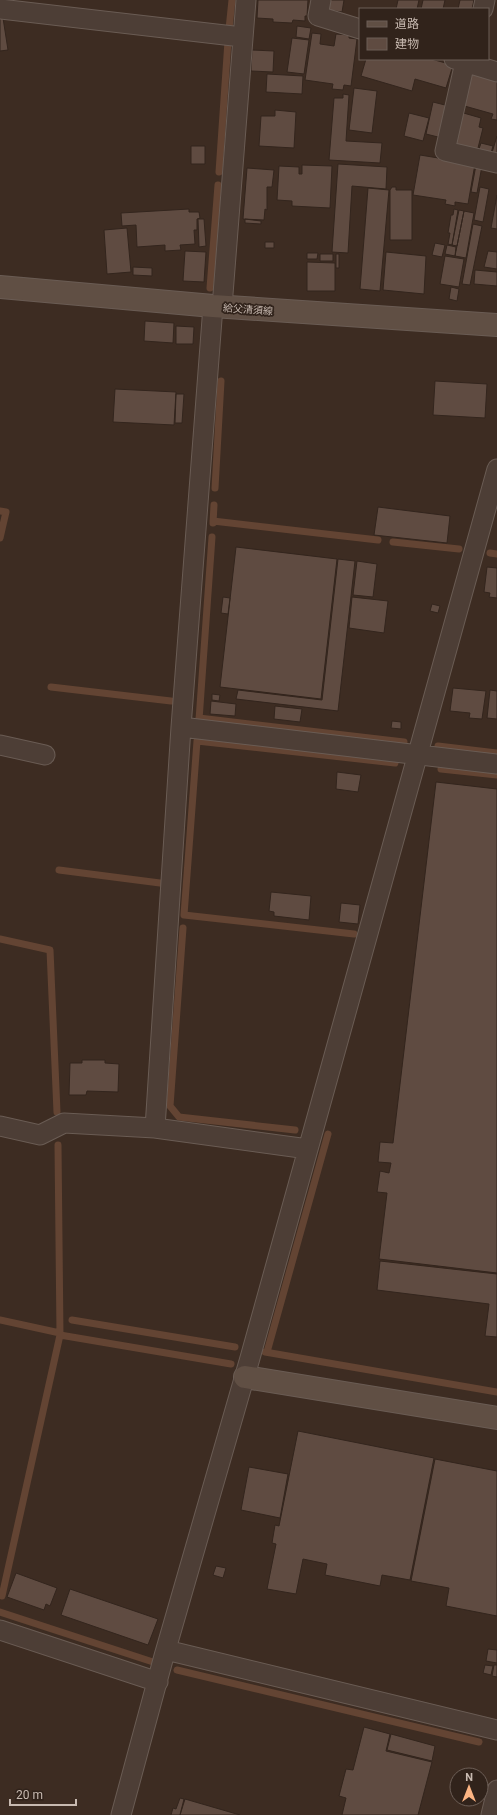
<svg xmlns="http://www.w3.org/2000/svg" width="497" height="1815" font-family="Roboto,'Noto Sans JP',sans-serif">
<rect width="100%" height="100%" fill="#3d2c22"/>
<g fill="none" stroke-linecap="round" stroke-linejoin="round">
<path stroke="#634433" stroke-width="7" d="M229 29 232 0
M219 172 228 41
M210 288 218 185
M215 488 221 381
M0 511 6 512 0 538
M213 521 378 540
M213 523 214 505
M393 542 459 549
M490 553 497 554
M51 687 171 701
M199 718 404 742
M199 720 212 537
M438 746 497 753
M441 769 497 775
M59 870 160 883
M183 928 170 1106 179 1117 295 1130
M354 934 184 915 197 741 395 763
M0 939 50 950 57 1112
M0 1320 60 1333
M72 1320 235 1347
M60 1335 231 1364
M265 1352 497 1392
M267 1352 328 1134
M2 1596 60 1335 58 1145
M0 1612 153 1662
M177 1670 479 1742"/>
</g>
<path fill="#5f4b41" stroke="#33251d" d="M258 0H308L307 16H305V21L293 20 292 23 273 22V19L257 18Z
M328 0H344L342 12 327 10Z
M398 0H419L417 9H396Z
M423 0H445L443 9H421Z
M460 0H474L472 9H458Z
M0 18H3L8 50 0 51Z
M297 26 311 28 309 39 296 37Z
M312 33 321 34 320 44 334 46 336 34 349 35V38L357 39 351 86 344 85 343 90 332 89 333 84 305 80Z
M292 38 309 40 304 74 287 72Z
M252 50 274 51 273 72 251 71Z
M366 59H431L453 65 446 88 415 79 412 91 361 76Z
M471 72 497 80V120L491 119 493 114 461 105Z
M267 74 303 76 302 94 266 92Z
M354 88 377 91 372 133 349 130Z
M343 94 349 95 346 141 382 143 380 163 329 160 334 98H343Z
M433 102 449 106 442 138 426 134Z
M275 110 296 112 294 148 259 146 261 116H275Z
M460 112 481 118 479 127 483 128 477 152 452 145Z
M409 113 429 118 423 141 404 136Z
M497 136V157L491 156Z
M481 143 493 146 491 153 479 149Z
M191 146H205V164H191Z
M420 155 475 164 468 204 455 202V206L445 204 446 200 413 195Z
M338 164 387 167 386 189 352 186 348 253 332 252Z
M302 165 332 166 330 208 292 206V201L277 200 279 166 299 167V174H302Z
M476 165 482 166 477 193 471 192Z
M247 168 274 170 272 187H267V210L265 209 264 220 243 219Z
M392 187H396V190H412V240H390V190Z
M480 187 489 189 483 222 474 220Z
M368 188 389 190 380 291 360 289Z
M497 195V229L491 228Z
M189 209V212H199L200 218 197 219V230H194L195 244 180 245 181 250 165 251V245L137 247 136 225 122 226 121 213Z
M454 209 458 210 452 245 448 244 450 233H448L451 215H453Z
M459 210 464 211 457 246 452 245Z
M464 211 474 213 466 258 455 256Z
M198 219H204L206 246 199 247Z
M245 219 261 221V224L245 223Z
M473 224 482 226 470 285 462 284Z
M127 228 131 272 107 274 104 230Z
M265 242H274V248H265Z
M435 243 445 245 442 257 432 255Z
M447 245 456 247 455 256 445 254Z
M185 251 206 252 204 282 183 281Z
M488 251 497 252V269L484 267Z
M386 252 426 256 424 294 383 290Z
M307 253H318L317 259H307Z
M320 254H333V261H320Z
M336 254H339V268H336Z
M445 256 464 259 459 287 440 284Z
M307 262 335 263V291H307Z
M133 267 152 268V276L133 275Z
M475 270 497 272V286L474 284Z
M451 287 459 289 457 301 449 299Z
M145 321 174 323 173 343 144 341Z
M176 326 194 327 193 344H176Z
M435 381 487 384 485 418 433 415Z
M115 389 176 392 174 425 113 422Z
M176 394H184L182 423H175Z
M378 507 450 516 447 543 374 535Z
M236 547 337 559 321 699 220 687Z
M338 559 355 561 338 711 236 699 238 690 322 700Z
M357 561 377 564 373 597 353 595Z
M487 567 497 568V598L489 597 490 593 484 592Z
M223 597 230 598 228 614 221 613Z
M352 597 388 601 384 633 349 628Z
M432 604 440 606 438 613 430 611Z
M453 688 486 691 482 719 469 718 470 713 450 711Z
M490 690 497 691V719L487 718Z
M212 694 220 695 219 701 212 700Z
M211 701 236 704 235 716 210 714Z
M275 706 302 709 300 722 274 719Z
M392 721 401 722V729L391 728Z
M337 772 361 775 358 792 336 789Z
M436 782 497 789V1273L379 1259 387 1193 377 1192 380 1171 389 1173 391 1163 378 1162 380 1142 393 1143Z
M271 892 311 896 309 920 274 916V912L269 911Z
M341 903 360 905 358 924 339 922Z
M82 1060H105V1063L119 1064 118 1092 87 1091 86 1095H69L70 1063H82Z
M380 1261 497 1274V1337L485 1336 489 1304 377 1290Z
M298 1431 434 1458 410 1580 382 1575 380 1586 325 1575 327 1564 303 1559 296 1594 267 1589 276 1544 272 1543 275 1525 279 1526Z
M435 1459 497 1471V1616L446 1606 449 1588 411 1581Z
M249 1467 288 1474 280 1518 241 1510Z
M216 1566 226 1568 223 1578 213 1575Z
M16 1573 57 1588 50 1606 46 1604 44 1610 7 1597Z
M70 1589 158 1619 148 1645 61 1615Z
M488 1649 497 1650V1663L486 1661Z
M485 1665 493 1666 491 1675 483 1673Z
M494 1665H497V1677L492 1676Z
M364 1727 390 1734 386 1751 432 1762 418 1815H342L346 1798 339 1796 346 1769 353 1770Z
M391 1734 435 1746 432 1761 387 1750Z
M180 1798 184 1799 180 1815H171L173 1808 176 1809Z
M185 1799 240 1815H180Z"/>
<g fill="none" stroke-linecap="round" stroke-linejoin="round">
<g stroke="#6a5c54" stroke-width="21">
<path id="street" d="M321 0 318 16 360 29
M0 9 242 37
M483 9 485 0
M454 59 497 72
M465 62 445 151 497 163
M222 307 246 0
M181 727 497 764
M0 745 45 755
M0 1126 40 1135 64 1123 155 1128 308 1149
M155 1128 181 727 213 306
M0 1630 158 1682
M166 1650 497 1730
M121 1815 164 1656 250 1358 497 469
M491 1815 497 1790"/>
</g>
<g stroke="#6a5c54" stroke-width="24">
<path id="secondary" d="M0 287 213 306 497 325
M245 1377 497 1418"/>
</g>
<use href="#street" stroke="#4d3e36" stroke-width="19"/>
<use href="#secondary" stroke="#604f44" stroke-width="22"/>
</g>
<g text-anchor="middle" stroke-width="3.5" stroke-linejoin="round" paint-order="stroke">
<g font-size="10" fill="#c8bab1" stroke="#31231b">
<text transform="translate(248 309) rotate(4)" y="4">給父清須線</text>
</g>
</g>
<rect x="359" y="8" width="130" height="52" fill="#31231b" stroke="#6d5f57"/>
<rect x="367" y="21" width="20" height="6" fill="#604f44" stroke="#6d5f57"/>
<text x="395" y="28" font-size="12" fill="#c8bab1">道路</text>
<rect x="367" y="38" width="20" height="12" fill="#5f4b41" stroke="#6d5f57"/>
<text x="395" y="48" font-size="12" fill="#c8bab1">建物</text>
<g transform="translate(469 1787)"><circle r="19" fill="#31231b" stroke="#6d5f57"/>
<path d="M0-3L7 15L0 10L-7 15Z" fill="#fcb483"/>
<text y="-6" font-size="11" font-weight="bold" text-anchor="middle" fill="#c8bab1">N</text>
</g>
<path d="M10 1799v6h66v-6" fill="none" stroke="#c8bab1" stroke-width="2"/>
<text x="16" y="1799" font-size="12" fill="#c8bab1" stroke="#31231b" stroke-width="3" paint-order="stroke">20 m</text>
</svg>
